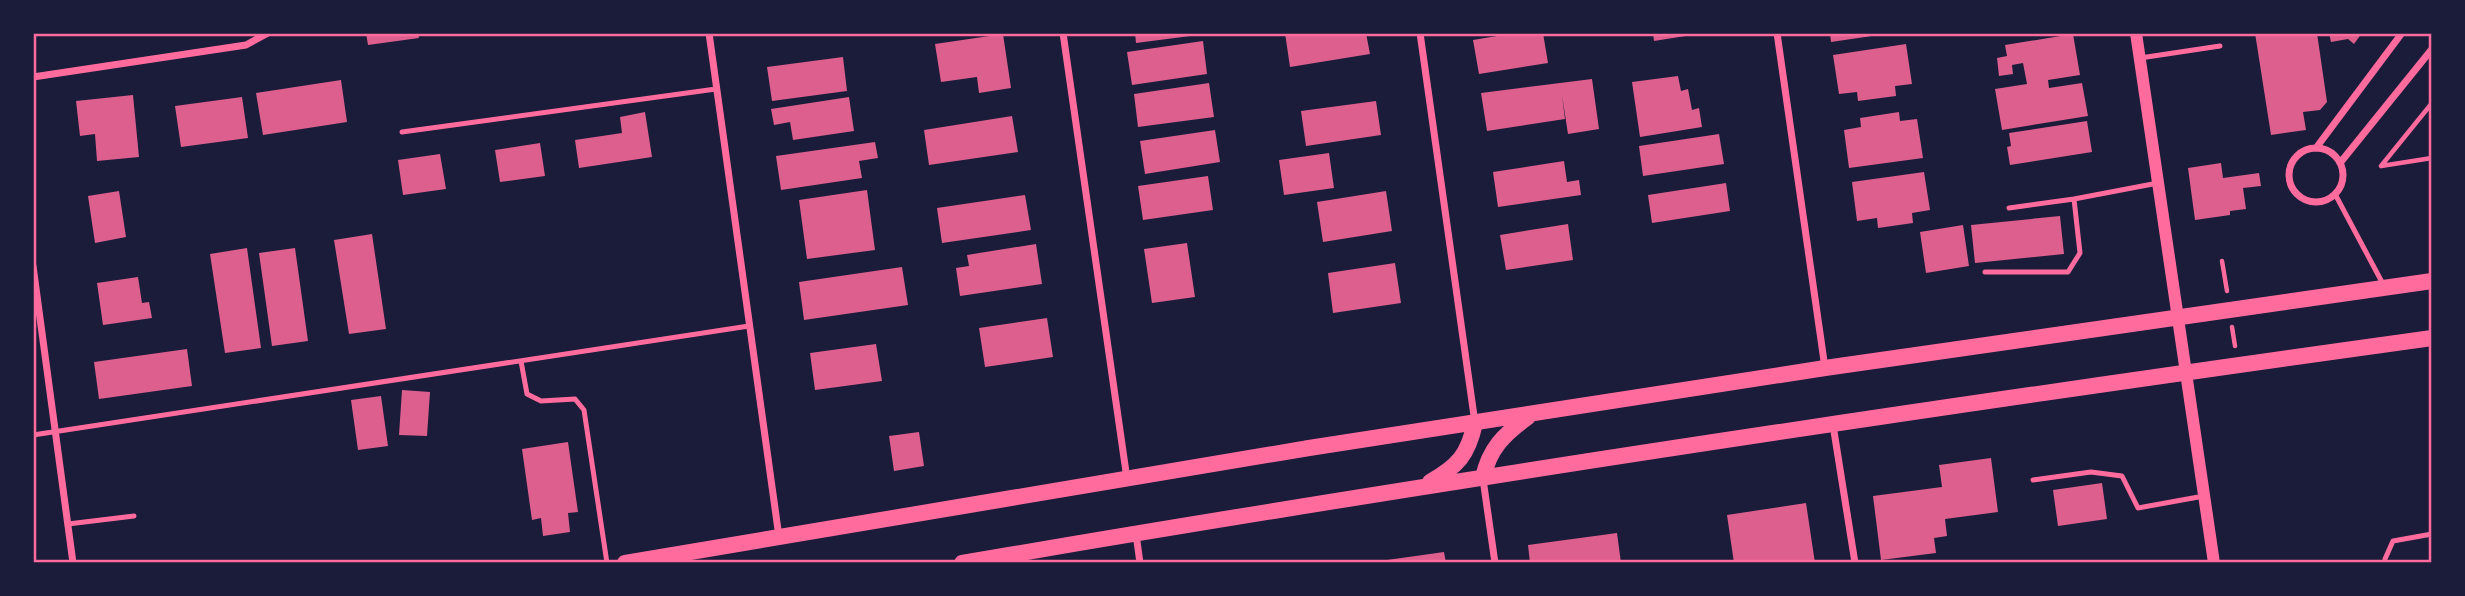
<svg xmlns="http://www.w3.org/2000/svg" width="2465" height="596" font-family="Inter,sans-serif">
<rect width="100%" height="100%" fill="#1b1b3a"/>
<path fill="#dd5f8e" d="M366 33H418L419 38 368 45Z
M1135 33H1197L1198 35 1136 43Z
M1285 33H1366L1370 54 1290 67Z
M1515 33H1543L1548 63 1479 74 1473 40Z
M1653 33H1692V35L1654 41Z
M1830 33H1878L1879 35 1831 42Z
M2255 33H2317L2327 102 2320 110 2303 112 2306 130 2271 135Z
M2329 33H2362L2354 44 2348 39 2331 42Z
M1003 34 1011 88 979 93 977 77 941 82 935 44Z
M2073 34 2080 75 2048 80 2049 88 2082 83 2088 116 2002 130 1995 89 2027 84 2023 63 2012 65 2013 74 1999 76 1997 58 2007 56 2005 45Z
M1203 41 1207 74 1132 85 1127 52Z
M1906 44 1912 84 1895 86 1896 96 1858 101 1857 92 1839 94 1833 55Z
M843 57 847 91 772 101 767 67Z
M1678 76 1681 91 1688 89 1692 110 1699 108 1702 127 1640 137 1632 82Z
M1592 79 1599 129 1568 134 1562 95 1565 119 1487 131 1481 93Z
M341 80 347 122 263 135 256 93Z
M1209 83 1214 117 1138 127 1134 94Z
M133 95 139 157 97 161 95 134 80 136 76 101Z
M242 97 248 138 181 147 175 106Z
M849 97 854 131 793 140 790 122 774 125 771 109Z
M1376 101 1381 135 1306 146 1301 111Z
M645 112 652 157 579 168 575 140 622 133 620 117Z
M1899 112 1900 121 1917 119 1923 158 1849 168 1844 130 1861 127 1860 118Z
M1012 116 1018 152 929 165 924 130Z
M2087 121 2092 152 2010 165 2007 147 2011 146 2009 133Z
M1215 130 1220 162 1145 174 1140 141Z
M1719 134 1724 164 1643 176 1639 146Z
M875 142 878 158 859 161 862 178 781 190 776 156Z
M540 143 545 176 500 182 495 150Z
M1329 153 1334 188 1284 195 1279 160Z
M440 154 446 189 403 195 398 160Z
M1564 161 1567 182 1579 180 1581 195 1498 207 1493 172Z
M2221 163 2223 178 2259 173 2261 186 2243 188 2246 209 2230 211V215L2195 220 2188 168Z
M1924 172 1930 210 1912 213 1913 223 1878 228 1877 218 1857 221 1852 182Z
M1208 176 1213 210 1143 220 1138 186Z
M1726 183 1730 211 1652 223 1648 195Z
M867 190 875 250 807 259 799 200Z
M119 191 126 237 95 243 88 196Z
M1386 191 1392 231 1323 242 1317 202Z
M1025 195 1031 230 942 243 937 208Z
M2060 216 2064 254 1975 263 1971 225Z
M1568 224 1573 260 1506 270 1500 235Z
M1963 225 1969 266 1926 273 1920 232Z
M372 234 386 329 349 334 334 240Z
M1187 243 1195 297 1152 303 1144 249Z
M1036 244 1042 284 960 296 956 268 969 266 967 255Z
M247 248 261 348 225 353 210 254Z
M295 248 308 341 272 346 259 253Z
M1395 263 1401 303 1333 313 1328 273Z
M902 267 908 305 804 320 799 282Z
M138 277 142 303 149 302 152 318 103 325 97 283Z
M1047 318 1053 357 985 367 979 328Z
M876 344 882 381 815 390 810 353Z
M187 349 192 386 99 399 94 362Z
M402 390 430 392 427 436 399 435Z
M381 396 388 446 358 450 351 400Z
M919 432 924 466 894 471 889 436Z
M568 442 578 512 568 513 570 532 543 536 541 518 532 520 522 449Z
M1991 458 1998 512 1945 519 1947 536 1934 538 1936 553 1881 560 1873 496 1942 487 1939 465Z
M2102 483 2107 519 2058 526 2053 490Z
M1806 503 1815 563H1734L1727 515Z
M1617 533 1621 563H1530L1528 545Z
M1444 552 1446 563H1387V560Z"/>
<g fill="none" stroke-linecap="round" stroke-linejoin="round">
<path stroke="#ff6b9d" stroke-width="4.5" d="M2381 166 2432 103
M2381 166 2432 158
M2222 261 2227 291
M2232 327 2235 346"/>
<path stroke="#ff6b9d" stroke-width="5" d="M2140 58 2220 46
M402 132 716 89
M2335 194 2383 284
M2009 208 2074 199
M1985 272H2068L2080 253 2074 199 2158 183
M521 361 527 394 541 401 575 399 584 410 607 563
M33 435 749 326
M2033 480 2091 472 2122 476 2138 508 2204 496
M68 524 134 516
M2385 563V559L2393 541 2432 534"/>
<path stroke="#ff6b9d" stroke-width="7" d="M709 33 779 537
M1063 33 1127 479
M1420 33 1475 423
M1777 33 1825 368
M33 77 246 45 268 33
M2316 148 2402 33
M2289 175a27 27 0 1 1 54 0a27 27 0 1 1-54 0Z
M2340 163 2432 49
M33 266 73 563
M1833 425 1855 563
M1483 479 1495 563
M1136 534 1140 563"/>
<path stroke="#ff6b9d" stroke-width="12" d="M2136 33 2214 563"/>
<path stroke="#ff6b9d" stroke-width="16" d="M1483 478C1489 449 1504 434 1528 417
M1430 482C1458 466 1468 455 1475 423
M625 563 1309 448 1825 368 2432 281
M962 563C1451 479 1941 406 2432 338"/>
</g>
<rect width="2465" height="596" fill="none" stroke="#1b1b3a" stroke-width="70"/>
<rect x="35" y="35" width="2395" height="526" fill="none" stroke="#ff6b9d" stroke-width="2.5"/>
</svg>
